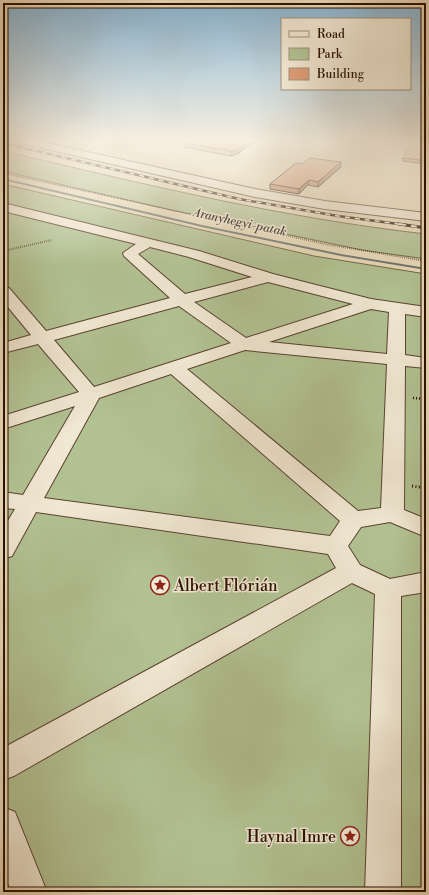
<svg xmlns="http://www.w3.org/2000/svg" width="429" height="895" font-family="'Libre Bodoni',serif">
<rect width="100%" height="100%" fill="#eadcbb"/>
<filter id="stains"><feTurbulence type="fractalNoise" baseFrequency=".005" numOctaves="4"/><feColorMatrix values="0 0 0 0 .2 0 0 0 0 .09 0 0 0 0 .02 0 0 0 .5 -.17"/></filter>
<radialGradient id="worn" r=".72"><stop offset=".6" stop-color="#630" stop-opacity="0"/><stop offset="1" stop-color="#630" stop-opacity=".3"/></radialGradient>
<path fill="#b2c293" stroke="#6e684a" d="M3 151C143 184 283 218 426 234V259L362 250 171 210 3 171Z
M3 184 314 256 426 274V892H3Z"/>
<g fill="none" stroke-linecap="round" stroke-linejoin="round">
<path fill="#6e756f" fill-rule="evenodd" d="M3 178 202 225 341 254 426 268V270L341 256 202 227 3 180Z"/>
<g stroke="#5a422f" stroke-width="2">
<path id="minor" d="M11 139H29L255 189 325 201 426 213V221L325 209 255 197 16 142Z
M3 203 199 251 273 274 371 299 426 307V317L405 314V355L426 358V368L405 366 404 510 426 519V537L390 522 361 527 348 546 360 565 390 579 426 572V592L401 596V892H365L375 594 352 583 14 776 3 780V748L336 568 328 554 36 512 12 556 3 559V529L15 509 3 508V492L23 495 75 406 3 429V416L79 392 38 344 3 353V343L31 335 3 301V286L9 288 46 331 170 298 124 256 123 253 136 244 3 211ZM150 247 189 257 252 277 185 294 138 254ZM268 282 353 304 246 338 194 302ZM179 306 231 343 94 387 54 340ZM371 309 389 312 387 354 269 342ZM245 350 387 364 381 508 358 511 187 369ZM171 374 340 521 330 536 44 498 99 398Z
M3 807 15 812 47 892H11L3 870Z"/>
</g>
<path stroke="#2a0f00" stroke-width="1.5" stroke-dasharray="0.5 1" stroke-linecap="butt" d="M3 173 240 225"/>
<path stroke="#2a0f00" stroke-width="2" stroke-dasharray="0.5 1.5" stroke-linecap="butt" d="M236 224 325 244 426 261
M3 251 52 240"/>
<path stroke="#2a0f00" stroke-width="2.5" stroke-dasharray="1 2" stroke-linecap="butt" d="M413 398 426 399"/>
<path stroke="#2a0f00" stroke-width="3" stroke-dasharray="1 2.5" stroke-linecap="butt" d="M412 486 419 487 426 483"/>
<use href="#minor" fill="#f1e8d3" fill-rule="evenodd"/>
<g stroke="#2a0f00" stroke-width="2.5">
<path id="rail-far1" d="M3 143 239 199 338 216 406 225"/>
</g>
<g stroke="#2a0f00" stroke-width="3">
<path id="rail" d="M399 224 426 228"/>
</g>
<use href="#rail-far1" stroke="#f1e8d3" stroke-width="1.5" stroke-dasharray="5" stroke-linecap="butt"/>
<use href="#rail" stroke="#f1e8d3" stroke-width="2" stroke-dasharray="6" stroke-linecap="butt"/>
</g>
<path fill="#c18765" stroke="#2a0f00" d="M192 139H254V142L237 154 231 156 184 147V143Z
M426 139V164L403 161V158Z
M302 164 341 167 318 187 308 185 299 194 270 189V184Z
M426 171V182H422V178Z"/>
<path fill="#9d6e52" stroke="#2a0f00" d="M253 139H254V142L237 154 231 156V151Z
M341 162V167L318 187V182Z
M309 180 308 185 299 194V189Z"/>
<path fill="#e09d75" stroke="#2a0f00" d="M192 139H253L237 150 231 151 184 143Z
M415 139H426V161L403 158Z
M310 158 341 162 318 182 309 180 299 189 270 184 296 163 302 164Z
M426 171V179L422 178Z"/>
<linearGradient id="sky" x2="0" y2="1"><stop stop-color="#89b6d5"/><stop offset="0.53" stop-color="#f6efe0"/><stop offset="1" stop-color="#f6efe0" stop-opacity="0"/></linearGradient>
<rect width="429" height="264" fill="url(#sky)"/>
<defs>
<g id="sight-ring" transform="scale(1)"><circle r="9.5" fill="#f1e8d3" stroke="#8f2418" stroke-width="1.5"/><path d="M0-6L1.8-2.2L6-1.7L2.9 1.2L3.7 5.4L0 3.3L-3.7 5.4L-2.9 1.2L-6-1.7L-1.8-2.2Z" fill="#8f2418"/></g>
</defs>
<g fill-rule="evenodd">
<use href="#sight-ring" x="160" y="585"/>
<use href="#sight-ring" x="350" y="836"/>
</g>
<g text-anchor="middle" stroke-width="3" stroke-linejoin="round" paint-order="stroke">
<g font-size="12" font-style="italic" fill="#524a41" stroke="#f1e8d3">
<text transform="translate(240 222) rotate(12)" y="4">Aranyhegyi-patak</text>
</g>
<g font-size="16" fill="#2a0f00" stroke="#f1e8d3" text-anchor="start">
<text x="174" y="591">Albert Flórián</text>
<text x="336" y="842" text-anchor="end">Haynal Imre</text>
</g>
</g>
<rect width="429" height="895" fill="none" stroke="#eadcbb" stroke-width="16"/>
<rect x="4" y="4" width="421" height="887" fill="none" stroke="#2a0f00" stroke-width="2"/>
<rect x="8" y="8" width="413" height="879" fill="none" stroke="#2a0f00"/>
<rect x="281" y="18" width="130" height="72" fill="#f1e8d3" stroke="#a1917f"/>
<rect x="289" y="31" width="20" height="6" fill="#f1e8d3" stroke="#a1917f"/>
<text x="317" y="38" font-size="12" fill="#2a0f00">Road</text>
<rect x="289" y="48" width="20" height="12" fill="#b2c293" stroke="#a1917f"/>
<text x="317" y="58" font-size="12" fill="#2a0f00">Park</text>
<rect x="289" y="68" width="20" height="12" fill="#e09d75" stroke="#a1917f"/>
<text x="317" y="78" font-size="12" fill="#2a0f00">Building</text>
<rect width="100%" height="100%" filter="url(#stains)"/>
<rect width="100%" height="100%" fill="url(#worn)"/>
</svg>
